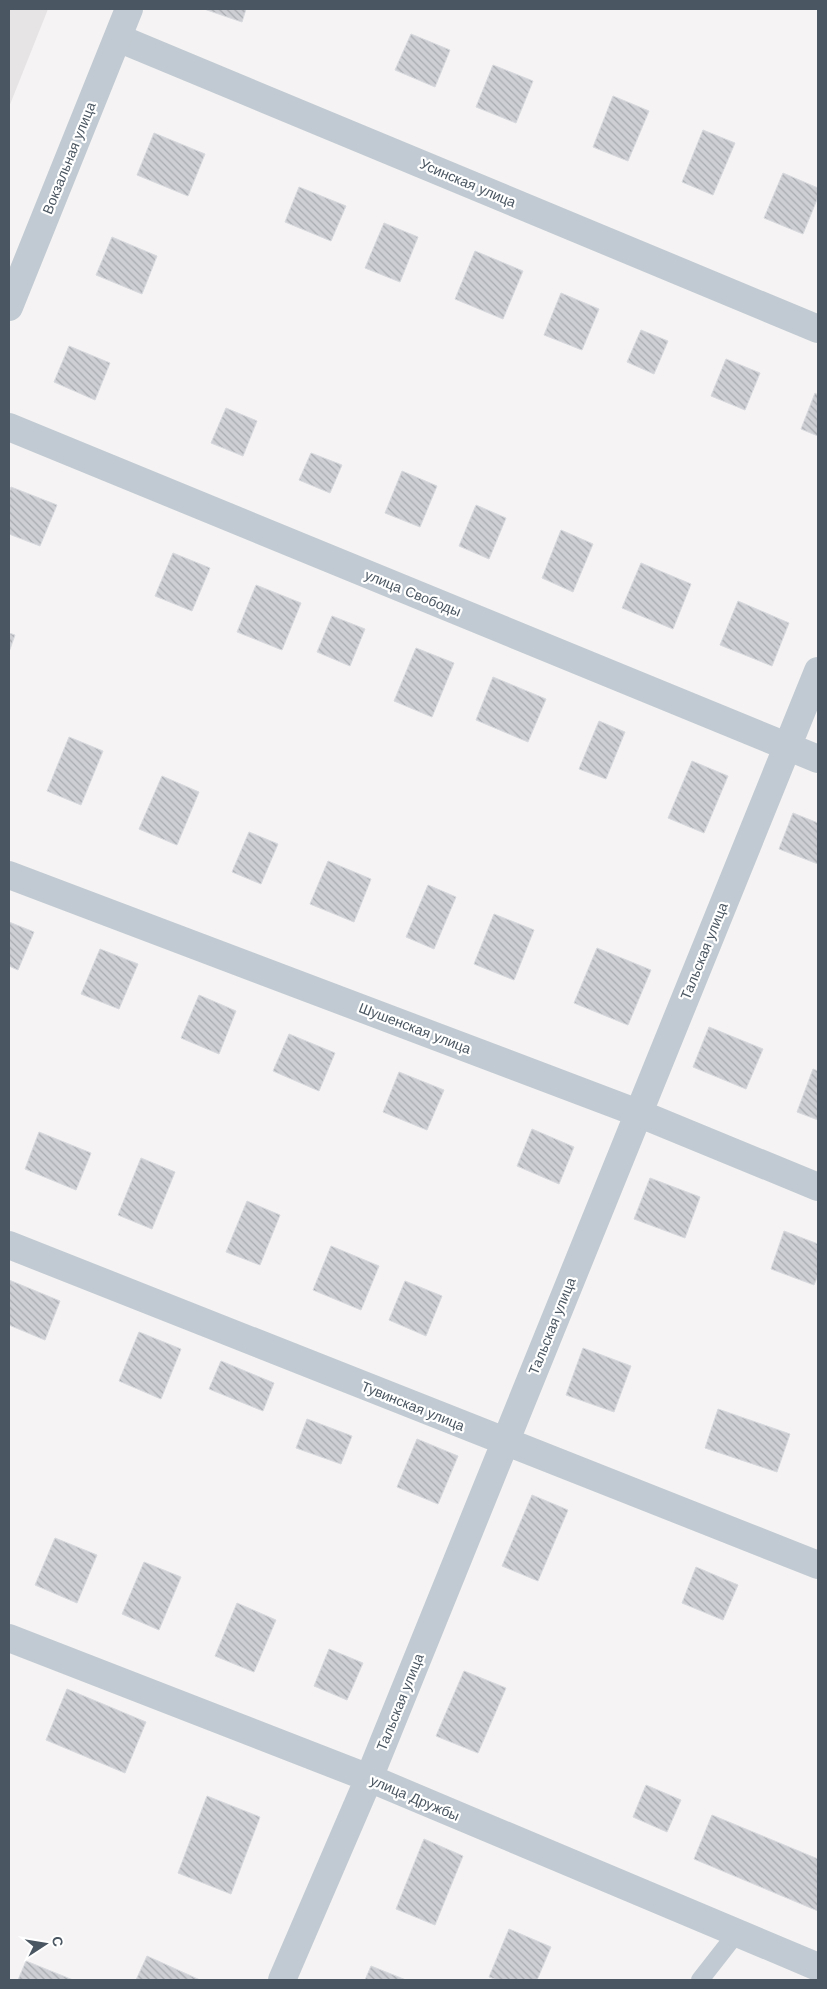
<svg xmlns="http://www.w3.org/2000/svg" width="827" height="1989" font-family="'Work Sans',sans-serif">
<defs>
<pattern id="building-back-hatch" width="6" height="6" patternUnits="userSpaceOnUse" patternTransform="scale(1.25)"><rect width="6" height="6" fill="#cdcfd5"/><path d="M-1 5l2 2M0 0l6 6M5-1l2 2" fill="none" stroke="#a8abb0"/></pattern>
</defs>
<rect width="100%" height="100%" fill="#f5f3f3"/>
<path fill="#e6e4e5" d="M9 9H48L9 107Z"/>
<path fill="url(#building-back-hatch)" stroke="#d7d9de" d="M204 9H246L242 22Z
M411 34 450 50 435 87 395 70Z
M493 65 533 81 516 123 476 107Z
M613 96 649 111 628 161 593 147Z
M703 130 735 143 713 195 682 182Z
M154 133 205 154 188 196 137 175Z
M783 173 818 188V197L803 234 764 218Z
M299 187 346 206 331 241 285 222Z
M384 223 418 237 400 282 365 268Z
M112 237 157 256 142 294 96 275Z
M475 251 523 271 503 319 455 299Z
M561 293 599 309 582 350 544 335Z
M641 330 668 341 654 374 627 362Z
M69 346 110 363 95 400 54 382Z
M726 359 760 373 745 410 711 396Z
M815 393 818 395V436L801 429Z
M226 408 257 421 243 456 211 443Z
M311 453 342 465 330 493 299 480Z
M402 471 437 486 420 527 385 513Z
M11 487 57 505 40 546 9 534V493Z
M476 505 506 518 489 559 459 546Z
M561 530 593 544 573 592 542 578Z
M173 553 210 568 192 611 155 596Z
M641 563 691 584 673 629 622 608Z
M256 585 301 603 282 650 237 632Z
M738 601 789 623 772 666 720 645Z
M332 616 365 629 350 666 317 652Z
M9 633 15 635 9 652Z
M416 648 454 663 432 717 394 701Z
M493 677 546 699 528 742 476 720Z
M599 721 625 732 606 779 579 769Z
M69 737 103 751 81 805 47 791Z
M692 761 728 776 704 833 668 818Z
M162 776 199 792 177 845 139 829Z
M793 813 818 823V864L779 849Z
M249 832 278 844 261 884 232 872Z
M328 861 371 879 354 922 310 904Z
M428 885 456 897 434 949 406 937Z
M494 914 534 930 514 980 474 964Z
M9 922 34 932 18 970 9 966Z
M597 948 651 970 628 1025 574 1003Z
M100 949 138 964 119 1009 81 994Z
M199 995 236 1011 219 1054 181 1038Z
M709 1027 763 1049 746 1089 693 1067Z
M289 1034 335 1053 319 1091 273 1071Z
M813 1069 818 1071V1120L797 1112Z
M399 1072 444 1090 427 1130 383 1112Z
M532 1129 574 1147 559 1184 517 1166Z
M39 1132 91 1153 76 1190 25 1169Z
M141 1158 175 1172 152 1229 118 1215Z
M650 1178 700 1197 685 1238 634 1219Z
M247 1201 280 1215 260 1265 226 1252Z
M784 1231 818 1244V1275L814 1285 771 1269Z
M331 1246 379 1266 361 1310 313 1290Z
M9 1280 60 1301 45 1340 9 1325Z
M405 1281 442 1296 426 1336 389 1320Z
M139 1332 181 1349 161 1399 119 1381Z
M583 1348 631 1366 614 1412 566 1395Z
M221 1361 274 1383 263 1411 209 1389Z
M718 1409 790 1434 777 1472 705 1448Z
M307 1419 352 1436 341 1464 296 1448Z
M417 1439 458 1456 438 1504 397 1487Z
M532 1495 568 1510 538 1581 502 1566Z
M55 1538 97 1555 77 1603 35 1585Z
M144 1562 181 1577 159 1630 122 1614Z
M696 1567 738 1585 723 1620 682 1603Z
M237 1603 276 1620 254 1672 215 1656Z
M329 1649 363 1663 347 1700 314 1686Z
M464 1671 506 1688 478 1753 436 1736Z
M67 1689 146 1722 125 1773 46 1740Z
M646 1785 681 1800 667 1832 633 1817Z
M207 1796 260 1817 231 1894 178 1873Z
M712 1815 818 1859V1911L694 1859Z
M424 1839 463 1856 435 1925 396 1909Z
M509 1929 551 1947 537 1980H498L489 1977Z
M147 1956 200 1980H136Z
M26 1961 73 1980H18Z
M371 1966 406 1980H365Z"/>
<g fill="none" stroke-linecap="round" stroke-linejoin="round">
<path stroke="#c1cad2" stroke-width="18" d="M700 1980 736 1934"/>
<path stroke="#c1cad2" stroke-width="28" d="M118 38 818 329
M9 427 818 759
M9 875 638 1113 818 1187
M9 1245 818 1565
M9 1638 369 1778 818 1967
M282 1980 369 1778 818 671"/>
<path stroke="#c1cad2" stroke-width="28" d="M9 307 129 9"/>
</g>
<g text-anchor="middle" stroke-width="4.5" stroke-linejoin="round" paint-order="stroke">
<g font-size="14" fill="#4a5661" stroke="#fff">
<text transform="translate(69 158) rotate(-68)" y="5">Вокзальная улица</text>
<text transform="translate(468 183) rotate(23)" y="5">Усинская улица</text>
<text transform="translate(413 593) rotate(22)" y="5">улица Свободы</text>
<text transform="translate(704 951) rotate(-68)" y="5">Тальская улица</text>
<text transform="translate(415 1028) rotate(21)" y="5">Шушенская улица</text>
<text transform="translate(552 1326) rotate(-68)" y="5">Тальская улица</text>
<text transform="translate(413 1406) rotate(22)" y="5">Тувинская улица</text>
<text transform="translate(400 1702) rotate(-68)" y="5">Тальская улица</text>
<text transform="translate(415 1798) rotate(23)" y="5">улица Дружбы</text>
</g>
</g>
<rect width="827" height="1989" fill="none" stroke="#4a5661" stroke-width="20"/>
<g transform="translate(45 1944) rotate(78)" stroke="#ffffff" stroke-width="4" paint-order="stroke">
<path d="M0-4L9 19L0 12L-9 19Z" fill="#4a5661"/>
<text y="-8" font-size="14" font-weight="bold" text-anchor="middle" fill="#4a5661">С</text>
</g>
</svg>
